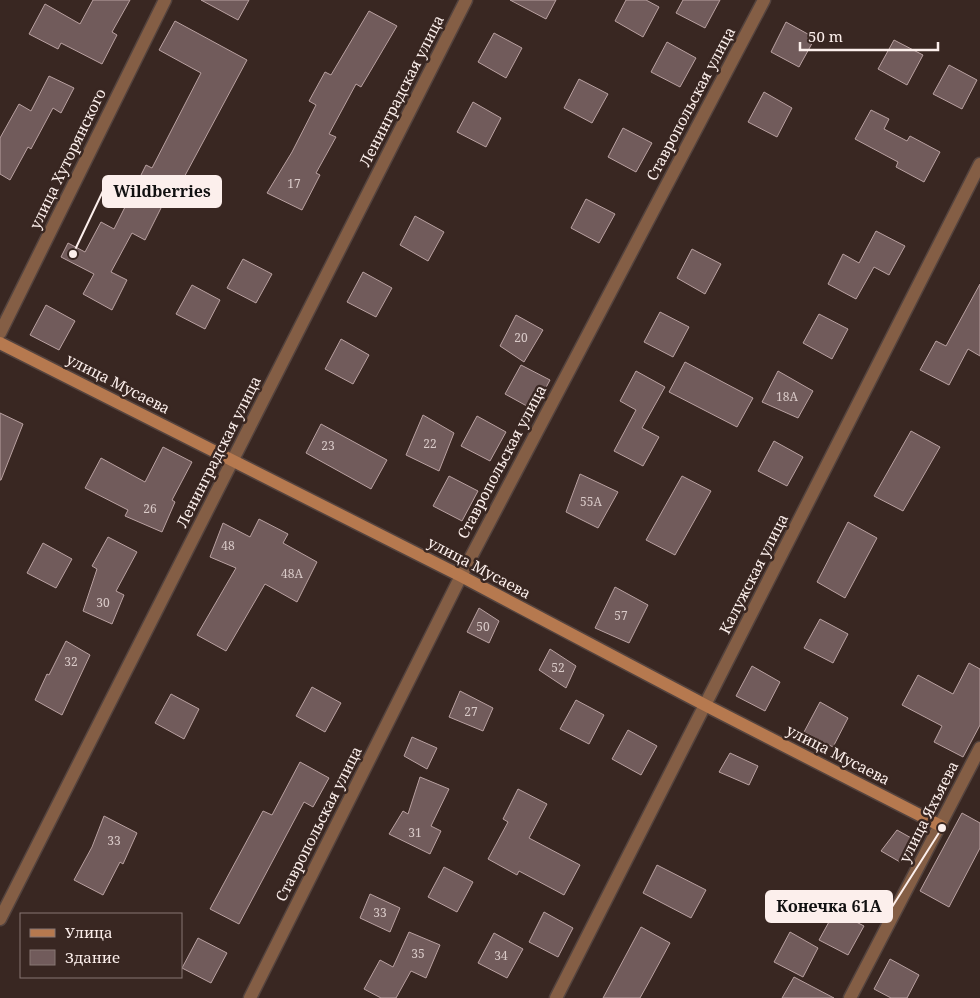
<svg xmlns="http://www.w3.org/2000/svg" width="980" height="998" font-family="'Noto Serif',serif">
<rect width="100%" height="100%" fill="#392722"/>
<path fill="#715b5b" stroke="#b9a1a1" d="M93 0H130L112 32 117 35 102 64 61 43 58 49 29 34 45 4 80 24Z
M201 0H249L238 20Z
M510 0H556L546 19Z
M626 0H646L659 7 643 37 615 21Z
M683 0H720L705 28 676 13Z
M369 11 397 26 361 87 356 84 329 134 336 137 316 173 320 175 302 210 267 193 292 152 316 105 309 101 325 72 331 75Z
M175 21 247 60 181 183 175 180 145 240 132 233 111 272 127 280 112 310 83 294 94 274 61 257 68 243 85 252 101 222 114 229 146 165 152 168 201 73 159 50Z
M786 22 815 38 799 67 771 52Z
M494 33 522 48 506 78 478 62Z
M894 40 923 55 907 85 878 69Z
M667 42 696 58 680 87 651 72Z
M949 65 977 80 962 109 933 94Z
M49 76 74 88 61 113 53 108 31 149 28 147 10 180 0 174V138L19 104 31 111Z
M579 79 608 94 592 123 564 108Z
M764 92 792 108 777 137 748 122Z
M473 102 501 118 486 147 457 132Z
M871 110 889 119 884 129 907 141 910 136 940 152 924 182 896 167 898 162 855 139Z
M623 128 652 143 636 172 608 157Z
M586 199 615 214 599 243 571 228Z
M415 216 444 232 428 261 400 245Z
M876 231 905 246 889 275 874 267 856 299 828 284 843 254 859 263Z
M692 249 721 264 705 294 677 278Z
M243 259 272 274 256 303 227 288Z
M363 272 392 288 376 317 347 302Z
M980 284V356L968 349 949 385 920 370 936 341 946 346Z
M192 285 220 300 205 329 176 314Z
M46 305 75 321 59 350 30 335Z
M660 312 689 327 673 357 644 342Z
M819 314 848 329 832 359 803 343Z
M516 315 543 330 524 362 500 346Z
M341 339 369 355 353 384 325 369Z
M685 362 753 398 737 427 669 392Z
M521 365 550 380 534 410 505 394Z
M636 371 665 387 642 428 659 437 643 466 614 451 636 410 620 401Z
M778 371 813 391 798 418 762 402Z
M0 413 23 424 1 480H0Z
M423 415 454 433 439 471 406 455Z
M477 416 506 432 490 461 461 446Z
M321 424 387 460 371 489 306 453Z
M911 431 940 447 903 511 874 496Z
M774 441 803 457 787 486 758 471Z
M163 447 192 462 172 500 175 502 162 532 125 516 128 510 85 488 101 458 145 482Z
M580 474 618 492 598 528 566 512Z
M449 476 478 491 462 521 433 506Z
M682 476 711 491 675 555 646 540Z
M259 519 288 534 283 543 317 562 297 602 265 584 226 651 197 635 236 568 210 557 223 523 250 537Z
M848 522 877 538 845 598 817 582Z
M108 537 137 552 116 591 124 595 112 624 83 611 97 569 92 566Z
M43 543 72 559 56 588 27 573Z
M615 587 648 605 629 643 595 628Z
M479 608 499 621 489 643 467 632Z
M820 619 848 634 833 663 804 648Z
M66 641 90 655 62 715 35 700 47 674 49 675Z
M550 649 576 666 566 688 539 670Z
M969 663 980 669V725L963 757 934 742 942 726 902 705 918 675 953 694Z
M752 666 780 682 765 711 736 696Z
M312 687 341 703 325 732 296 716Z
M460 691 493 708 483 731 449 717Z
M171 694 199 709 184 739 155 723Z
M576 700 604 715 589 744 560 729Z
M820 702 848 718 833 747 804 732Z
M628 730 657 746 641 775 612 759Z
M412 737 437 748 427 769 404 756Z
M730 753 758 766 749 785 719 772Z
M300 762 329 778 313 807 304 802 239 924 210 909 263 811 272 815Z
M420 777 449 789 431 826 441 831 430 854 389 834 403 811 408 814Z
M518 789 547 804 529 838 580 865 564 895 519 871 517 875 488 859 508 822 503 819Z
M962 813 980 823V848L949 907 920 891Z
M104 816 137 833 123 864 120 862 103 895 74 880 92 847Z
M897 830 913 839 900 862 881 851Z
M657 865 706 890 691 918 643 893Z
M444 867 473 882 457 912 428 897Z
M370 894 400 908 390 932 360 918Z
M835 911 864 926 848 955 819 940Z
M544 912 573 928 558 957 529 942Z
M641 927 670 943 650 980 640 998H603Z
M409 932 440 945 426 978 411 971 396 998H381L364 989 380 960 393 967Z
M790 932 818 948 803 977 774 962Z
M494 933 523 949 507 978 478 963Z
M198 938 227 953 211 983 182 968Z
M890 959 919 975 907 998H891L874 989Z
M794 977 834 998H782Z"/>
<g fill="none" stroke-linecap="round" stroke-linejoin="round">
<g stroke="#54433e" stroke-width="15">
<path id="street" d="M0 333 165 0
M0 919 466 0
M250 998 461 576 764 0
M556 998 980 164
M850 998 980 748"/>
</g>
<g stroke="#54433e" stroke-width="15">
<path id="secondary" d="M0 343 461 576 705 705 941 826"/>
</g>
<use href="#street" stroke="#845e45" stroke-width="12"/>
<use href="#secondary" stroke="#b6794f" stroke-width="12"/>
</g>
<g text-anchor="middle" stroke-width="5" stroke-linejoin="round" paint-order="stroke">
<g font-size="12" fill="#d9cac8">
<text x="294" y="188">17</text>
<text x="521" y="342">20</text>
<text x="787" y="401">18А</text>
<text x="430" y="448">22</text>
<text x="328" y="450">23</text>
<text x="591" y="506">55А</text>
<text x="150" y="513">26</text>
<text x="228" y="550">48</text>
<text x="292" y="578">48А</text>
<text x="103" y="607">30</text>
<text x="621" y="620">57</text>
<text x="483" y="631">50</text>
<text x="71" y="666">32</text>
<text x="558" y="672">52</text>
<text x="471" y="716">27</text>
<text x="415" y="837">31</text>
<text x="114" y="845">33</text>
<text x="380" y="917">33</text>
<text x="418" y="958">35</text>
<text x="501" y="960">34</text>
</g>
<g font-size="15" fill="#fcefec" stroke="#392722">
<text transform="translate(402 91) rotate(-63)" y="5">Ленинградская улица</text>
<text transform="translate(691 104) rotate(-62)" y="5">Ставропольская улица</text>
<text transform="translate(68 159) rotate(-64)" y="5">улица Хуторянского</text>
<text transform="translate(118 384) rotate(27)" y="5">улица Мусаева</text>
<text transform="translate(219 452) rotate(-63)" y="5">Ленинградская улица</text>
<text transform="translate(502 462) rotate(-62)" y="5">Ставропольская улица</text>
<text transform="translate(479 568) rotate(28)" y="5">улица Мусаева</text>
<text transform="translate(754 574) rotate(-63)" y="5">Калужская улица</text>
<text transform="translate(838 755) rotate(27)" y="5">улица Мусаева</text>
<text transform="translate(929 812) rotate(-63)" y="5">улица Яхъяева</text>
<text transform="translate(319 824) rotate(-63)" y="5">Ставропольская улица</text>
</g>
</g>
<path fill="none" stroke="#fcefec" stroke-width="2" d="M73 254L103 191M942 828L892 907"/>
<g fill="#fcefec" stroke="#392722" stroke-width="2">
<circle cx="73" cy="254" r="5"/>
<circle cx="942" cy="828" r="5"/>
</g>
<g fill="#fcefec" stroke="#fcefec" stroke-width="2">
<rect x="103" y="176" width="118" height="31" rx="5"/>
<rect x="766" y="891" width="126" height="31" rx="5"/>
</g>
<g font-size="16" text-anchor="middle" font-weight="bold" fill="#111">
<text x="162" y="197">Wildberries</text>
<text x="829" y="912">Конечка 61А</text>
</g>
<rect x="20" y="913" width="162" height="65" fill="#392722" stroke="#877773"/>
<rect x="30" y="929" width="25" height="8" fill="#b6794f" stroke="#877773"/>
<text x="65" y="938" font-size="15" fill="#fcefec">Улица</text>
<rect x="30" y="950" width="25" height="15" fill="#715b5b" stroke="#877773"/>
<text x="65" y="963" font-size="15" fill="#fcefec">Здание</text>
<path d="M800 42v8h138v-8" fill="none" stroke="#fcefec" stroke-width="2.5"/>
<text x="808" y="42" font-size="15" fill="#fcefec" stroke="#392722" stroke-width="4" paint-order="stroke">50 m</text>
</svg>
